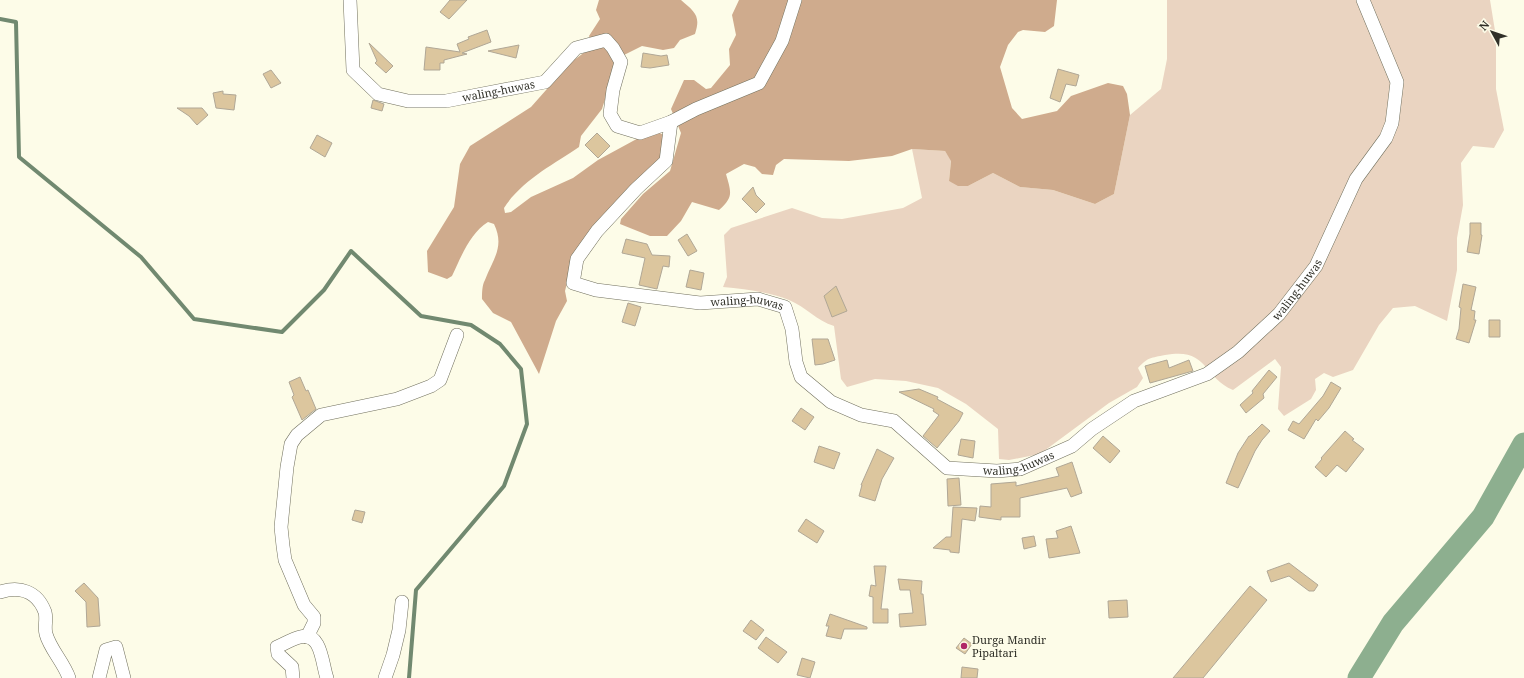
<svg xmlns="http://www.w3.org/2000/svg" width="1524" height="678" font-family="'Noto Serif',serif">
<rect width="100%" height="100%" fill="#fdfce8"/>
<path fill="#ead4c1" d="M1167 0H1490L1496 37V89L1504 130 1494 148 1473 146 1461 163 1463 205 1457 238V270L1447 321 1415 306 1393 308 1379 325 1353 370 1333 377 1324 373 1315 379 1316 390 1311 399 1284 416 1278 409 1281 367 1275 359 1233 390C1202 376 1208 347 1165 355 1151 358 1148 357 1138 368L1143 378 1137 387 1109 403 1040 454 1009 460 999 459 998 429 966 404 938 388 906 381 875 379 847 387 841 379 834 326C817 321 806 307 789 300 768 292 746 289 723 287L727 277 724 235 731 228 792 208 822 218 842 219 903 208 922 198 912 149 945 151 951 160 949 181 968 186 993 173 1020 187 1053 190 1095 204 1114 194 1130 115 1161 89 1167 59Z"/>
<path fill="#cfab8d" d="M599 0H681C695 12 701 16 695 34L680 40 674 48 663 50 642 46 618 58 602 109 581 136 579 147C554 164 521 181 504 208L505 213 511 212 531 197 573 178 598 160 644 135 658 132 667 137 662 162 574 255 565 291 567 301 556 321 539 374 511 322 493 313 482 299C482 293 482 285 485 280 493 259 505 247 494 224L488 222C470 233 461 257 452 276L447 279 428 272 427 251 454 207 460 164 470 146 531 107 570 63 593 46 589 36 600 19 596 10Z
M739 0H1057L1054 26 1045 32 1023 30 1018 32 1008 45 1000 67 1012 108 1022 119 1057 111 1071 96 1108 83 1123 86 1127 94 1130 115 1114 194 1095 204 1053 190 1020 187 993 173 968 186H958L949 181 951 161 945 151 912 149 892 156 849 161 784 159 776 165 773 175 762 174 755 167 744 164 726 174C731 192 734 197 719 210L692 202 681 221 667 236H650L620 224 621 219 643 194 670 171 681 133 671 109 684 80H694L706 89 711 88 730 65 729 49 736 35 732 15Z"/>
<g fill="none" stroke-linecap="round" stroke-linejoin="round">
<path stroke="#718970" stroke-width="4" d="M0 19 16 22 19 157 141 257 194 319 282 332 324 290 351 251 421 316 471 325 500 344 521 369 527 424 504 486 416 590 409 678"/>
<path stroke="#8daf8f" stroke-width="23" d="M1359 678 1393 623 1483 517 1524 444"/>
</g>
<path fill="#dcc69e" stroke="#b0a796" d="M450 0H467L449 19 440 12Z
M487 30 491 42 462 53 467 54 444 60V63H440V70H424L426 47 460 52 457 44 469 39 468 37Z
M369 43 393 66 386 73 375 63 377 61Z
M519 45 516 58 488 51Z
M643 53 661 56 667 55 669 65 650 68 641 67Z
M1058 69 1079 75 1076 86 1066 84 1060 102 1050 98Z
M271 70 281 83 271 88 263 74Z
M223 91V94L236 95 234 110 216 108 213 93Z
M373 100 384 104 382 111 371 108Z
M177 108H202L208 115 197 125 189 116Z
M597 133 610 146 598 158 585 145Z
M317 135 332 143 325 157 310 148Z
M753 187 756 195 765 204 756 213 742 199Z
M1470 223H1481V235H1482L1479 254 1467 252 1470 234Z
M687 234 697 251 688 256 678 240Z
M626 239 647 244 652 255 670 256 669 267 663 266 657 289 639 285 645 258 622 253Z
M690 270 704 273 701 290 686 287Z
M1463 284 1476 287 1471 310 1475 311 1474 320H1476L1469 343 1456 339 1459 329 1461 308 1459 307Z
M836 286 847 311 832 317 824 296Z
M628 303 641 307 635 326 622 322Z
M1489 320H1500V337H1489Z
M812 339H828L835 360 823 364 815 365Z
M1167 360 1169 368 1189 360 1193 371 1150 383 1145 366Z
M1269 370 1277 377 1263 394 1264 398 1246 413 1240 405 1253 393 1252 391Z
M300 377 306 391 308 390 316 409 302 420 292 397 294 395 289 382Z
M1331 382 1341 388 1329 408 1318 421 1316 419 1304 439 1288 430 1293 421 1299 424 1323 396Z
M919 389 938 397 937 399 963 413 959 421 937 448 923 436 939 415 933 411 934 409 899 392Z
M801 408 814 417 805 430 792 421Z
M1262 424 1270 431 1262 440 1255 451 1238 488 1226 483 1238 453 1249 436H1250Z
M1345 431 1354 439 1352 440 1364 449 1346 472 1337 465 1326 477 1315 467 1322 459 1321 458Z
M1103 436 1120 451 1110 463 1093 448Z
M961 439 975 441 973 458 958 455Z
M819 446 840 453 834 469 814 462Z
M877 449 894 458 882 479 875 501 859 496 862 485H861Z
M1072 462 1082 493 1071 497 1067 488 1020 498V517H1001V520L979 517 980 506 991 507V484L1016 482V486L1059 476 1056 468Z
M959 478 961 505 948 506 947 479Z
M953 507 977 508 975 521 962 519 959 553 950 552V550L933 548 946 537H951Z
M355 510 365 512 362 523 352 520Z
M806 519 824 531 817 543 798 531Z
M1071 526 1080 553 1049 558 1046 539 1058 538 1056 531Z
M1034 536 1036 546 1024 549 1022 538Z
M1289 563 1318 585 1314 591H1309L1289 576 1271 582 1267 571Z
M874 566H886L881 609H888V623H873V597L869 596 871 585 876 586Z
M898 579 922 581 921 594H923L926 625 900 627 899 614 913 613 910 590H900Z
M84 583 98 598 100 626 87 627 86 602 75 591Z
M1250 586 1267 600 1203 678H1173Z
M1127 600 1128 617 1109 618 1108 601Z
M830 614 867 627V629H844L841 639 826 636 829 626H826Z
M751 620 764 630 756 640 743 631Z
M766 637 787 652 778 663 758 648Z
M964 638 972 644 965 654 956 648Z
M802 658 815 662 810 678 797 675Z
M962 667 978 669 977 678H961Z"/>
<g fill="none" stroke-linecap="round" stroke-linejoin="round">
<g stroke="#71705e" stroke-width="14">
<g id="minor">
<path id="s1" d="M350 0 353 70 378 94 408 101H446L545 82 576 48 606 40 613 48 621 62 613 90 610 114 617 126 640 133 671 122 666 161 636 189 597 231 577 259 573 283 596 290 700 303 758 299 785 307 792 329 796 362 801 377 831 402 861 415 894 421 947 468 997 471 1020 469 1072 446 1092 429 1134 401 1207 374 1238 352 1279 314 1316 266 1356 179 1386 138 1392 123 1397 82 1363 0"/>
<path d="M671 122 696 109 759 83 782 41 795 0"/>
<path d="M0 592C20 586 37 591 45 612 47 619 44 627 46 634 50 649 64 663 69 678"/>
<path d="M307 637 314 623V617L304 605 285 560 283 546 281 527 287 467 291 444 297 435 321 415 397 399 431 386 440 380 457 335"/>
<path d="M99 678 106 650 116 647 124 678"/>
<path d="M293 678 292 667 278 654 277 647C284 644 292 639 300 637 322 631 322 665 327 678"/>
<path d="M385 678 393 655 399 630 402 602"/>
</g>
</g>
<use href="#minor" stroke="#fff" stroke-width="13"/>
</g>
<circle fill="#b02666" stroke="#fdfce8" stroke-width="1.5" cx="964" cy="646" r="4"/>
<g text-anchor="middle" stroke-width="3" stroke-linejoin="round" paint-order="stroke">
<g font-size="11" fill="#303028" stroke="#fdfce8">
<text dy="4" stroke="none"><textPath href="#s1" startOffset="227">waling-huwas</textPath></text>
<text dy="4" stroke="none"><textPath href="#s1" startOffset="1571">waling-huwas</textPath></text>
<text dy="4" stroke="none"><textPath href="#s1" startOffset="875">waling-huwas</textPath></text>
<text dy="4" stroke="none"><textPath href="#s1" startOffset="1235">waling-huwas</textPath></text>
</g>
<g font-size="11" fill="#303028" stroke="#fdfce8" text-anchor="start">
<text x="972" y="644">Durga Mandir<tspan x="972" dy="13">Pipaltari</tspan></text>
</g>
</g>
<g transform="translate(1492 32) rotate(310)" stroke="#fdfce8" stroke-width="3" paint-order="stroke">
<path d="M0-3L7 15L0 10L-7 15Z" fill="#303028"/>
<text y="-6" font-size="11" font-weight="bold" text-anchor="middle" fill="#303028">N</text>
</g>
</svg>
